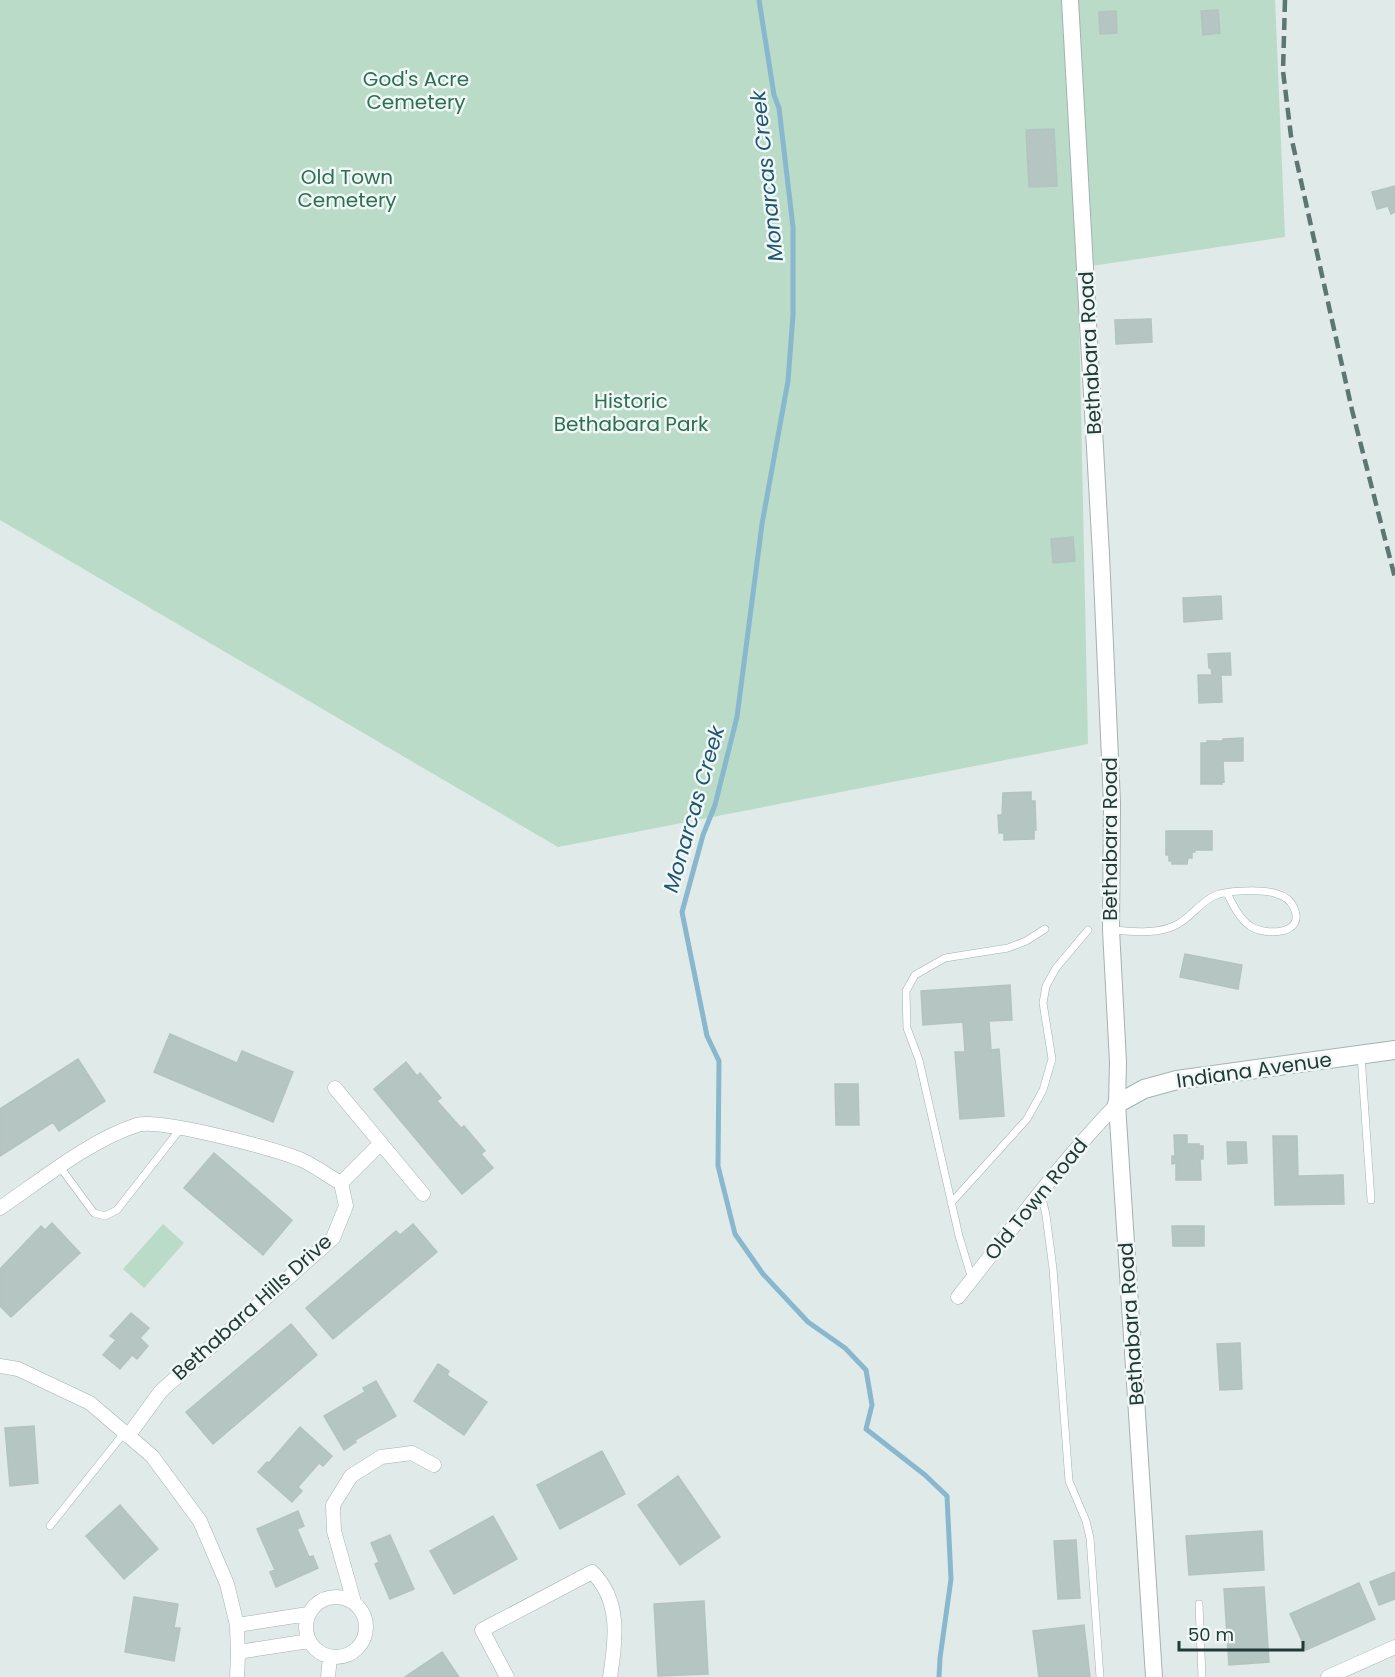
<svg xmlns="http://www.w3.org/2000/svg" width="1395" height="1677" font-family="Poppins,sans-serif">
<rect width="100%" height="100%" fill="#e0eae8"/>
<path fill="#b9dbc8" d="M0 0H1275L1285 237 1078 268 1088 744 558 847 0 520Z
M163 1224 184 1243 144 1288 123 1269Z"/>
<g fill="none" stroke-linecap="round" stroke-linejoin="round">
<path stroke="#89b7ce" stroke-width="5" d="M759 0 774 95 779 108 793 227V315L788 381 762 524 737 717 715 805 703 835 682 912 707 1036 719 1061 718 1166 735 1234 763 1274 808 1322 845 1348 866 1370 872 1405 866 1429 925 1475 947 1496 951 1579 940 1658 939 1677"/>
</g>
<path fill="#b5c5c1" stroke="#b3c4c0" stroke-width="1.5" d="M1218 10 1220 33 1203 35 1201 11Z
M1116 11 1117 33 1100 34 1099 12Z
M1054 129 1057 186 1029 187 1026 130Z
M1395 186V212L1391 214 1388 206 1377 209 1372 192Z
M1151 319 1152 342 1116 344 1115 320Z
M1073 537 1075 561 1053 563 1051 539Z
M1221 596 1222 619 1184 622 1183 598Z
M1230 653 1231 675H1221L1222 702 1199 703 1198 675H1212L1211 668H1209L1208 654Z
M1243 738V761H1223L1224 782 1221 781 1222 784H1201V743H1207V741H1223V739Z
M1031 792V801H1035L1036 830H1034V839L1004 840V833H999L998 815H1002L1003 793Z
M1166 831H1212V850H1195V852H1192V858H1188L1187 864H1172V861H1169V855H1166Z
M1185 954 1242 965 1238 989 1180 977Z
M1010 985 1012 1020 989 1021 991 1050 999 1049 1004 1116 960 1119 955 1052H965L963 1022 923 1025 921 991Z
M170 1034 237 1063 242 1051 293 1072 273 1122 154 1072Z
M78 1059 105 1101 59 1131 53 1122 0 1156V1109Z
M406 1062 417 1076 420 1073 441 1098 437 1101 461 1128 464 1126 485 1151 481 1154 493 1168 462 1194 374 1089Z
M835 1084H858L859 1125H836Z
M1174 1135H1187V1144H1199V1146H1203V1159H1200L1201 1180H1176V1163L1172 1164V1156H1175Z
M1273 1136H1297L1298 1176 1343 1175 1344 1204 1275 1205Z
M1227 1142H1246L1247 1163 1228 1164Z
M214 1153 292 1220 263 1255 184 1188Z
M52 1223 80 1253 11 1317 0 1306V1269L41 1226 45 1230Z
M413 1224 437 1252 333 1339 306 1308 396 1231 400 1235Z
M1172 1226H1204V1246H1173Z
M131 1313 149 1328 140 1338 148 1346 137 1359 132 1355 120 1369 103 1355 116 1340 110 1336Z
M291 1324 317 1355 213 1444 186 1412Z
M1240 1343 1242 1389 1220 1390 1217 1344Z
M438 1364 449 1371 447 1375 487 1402 464 1435 414 1401Z
M376 1381 396 1416 355 1440 356 1442 344 1450 324 1416 365 1392 363 1388Z
M34 1426 38 1483 10 1486 5 1428Z
M300 1427 332 1456 323 1466 319 1463 298 1487 302 1491 292 1502 258 1472 267 1462 269 1463Z
M602 1451 625 1494 560 1529 537 1485Z
M678 1476 720 1537 680 1565 638 1505Z
M120 1505 158 1549 124 1579 86 1536Z
M298 1511 304 1526 297 1529 309 1557 313 1556 318 1568 276 1587 270 1572 275 1570 257 1529Z
M493 1516 517 1559 454 1594 430 1551Z
M1262 1531 1264 1570 1189 1575 1186 1536Z
M390 1535 414 1589 390 1599 375 1564 379 1562 371 1543Z
M1076 1540 1080 1598 1058 1599 1054 1541Z
M1395 1572V1599L1379 1605 1370 1582Z
M1359 1583 1375 1619 1306 1650 1290 1614Z
M1264 1587 1269 1662 1229 1665 1224 1589Z
M134 1597 178 1604 174 1628H180L174 1661 125 1652Z
M704 1601 708 1674 658 1676 654 1604Z
M1084 1625 1090 1677H1039L1033 1631Z
M442 1652 459 1677H405Z"/>
<g fill="none" stroke-linecap="round" stroke-linejoin="round">
<g stroke="#a3b2b0" stroke-width="8">
<path id="service" d="M1111 930C1132 931 1153 935 1174 926 1189 920 1199 903 1214 896 1226 890 1265 889 1277 894 1285 896 1291 901 1294 908 1306 935 1265 936 1250 926 1239 918 1233 905 1227 893
M1361 1055 1371 1200
M60 1167 94 1213 105 1216 117 1210 181 1128
M1041 1194 1046 1215 1053 1269 1069 1481 1086 1521 1090 1538 1100 1677
M951 1203 1027 1119 1043 1090 1052 1059 1043 1003 1046 986 1056 968 1088 930
M972 1279 959 1236 919 1060 907 1028 906 991 915 975 945 958 1008 948 1026 941 1045 929
M50 1526 124 1433
M1199 1604 1202 1677"/>
</g>
<g stroke="#a3b2b0" stroke-width="15">
<path id="minor" d="M335 1088 423 1194
M341 1183 381 1143
M0 1208C40 1181 90 1140 137 1125 160 1118 275 1149 302 1160 315 1166 328 1176 341 1183L346 1206 333 1238 161 1391 128 1436
M958 1297C1010 1232 1059 1164 1117 1104
M0 1366 18 1369 90 1403 152 1456 200 1521 227 1584 237 1625 238 1656 237 1677
M306 1627a30 30 0 1 1 60 0a30 30 0 1 1-60 0Z
M354 1602 334 1531 333 1505 351 1476 381 1457 412 1453 434 1465
M237 1625 308 1614
M238 1652 309 1641
M328 1677 330 1657
M507 1677 482 1630 592 1572C621 1600 616 1640 610 1677
M1328 1677 1395 1647"/>
</g>
<g stroke="#a3b2b0" stroke-width="18">
<path id="tertiary" d="M1070 0 1101 555 1112 803 1111 930 1118 1062 1117 1104 1154 1677"/>
</g>
<g stroke="#9fb6b2" stroke-width="20">
<path id="secondary" d="M1117 1104 1144 1089 1177 1080 1395 1050"/>
</g>
<use href="#service" stroke="#fff" stroke-width="7"/>
<use href="#minor" stroke="#fff" stroke-width="14"/>
<use href="#tertiary" stroke="#fff" stroke-width="16"/>
<use href="#secondary" stroke="#fff" stroke-width="18"/>
<path stroke="#5b7673" stroke-width="4.5" stroke-dasharray="12 6" stroke-linecap="butt" d="M1285 0 1283 71 1291 136 1352 410 1395 578"/>
</g>
<g text-anchor="middle" stroke-width="5" stroke-linejoin="round" paint-order="stroke">
<g font-size="20" fill="#2d6f53" stroke="#f0f7f5">
<text x="416" y="86">God's Acre<tspan x="416" dy="23">Cemetery</tspan></text>
<text x="347" y="184">Old Town<tspan x="347" dy="23">Cemetery</tspan></text>
<text x="631" y="408">Historic<tspan x="631" dy="23">Bethabara Park</tspan></text>
</g>
<g font-size="20" fill="#213a38" stroke="#f0f7f5">
<text transform="translate(1090 353) rotate(-93)" y="7">Bethabara Road</text>
<text transform="translate(1110 839) rotate(-90)" y="7">Bethabara Road</text>
<text transform="translate(1254 1070) rotate(-8)" y="7">Indiana Avenue</text>
<text transform="translate(1036 1199) rotate(-51)" y="7">Old Town Road</text>
<text transform="translate(252 1307) rotate(-42)" y="7">Bethabara Hills Drive</text>
<text transform="translate(1131 1324) rotate(-94)" y="7">Bethabara Road</text>
</g>
<g font-size="21" font-style="italic" fill="#1e5573" stroke="#f0f7f5">
<text transform="translate(767 176) rotate(-96)" y="7">Monarcas Creek</text>
<text transform="translate(694 809) rotate(-74)" y="7">Monarcas Creek</text>
</g>
</g>
<path d="M1179 1641v9h124v-9" fill="none" stroke="#213a38" stroke-width="3"/>
<text x="1188" y="1641" font-size="18" fill="#213a38" stroke="#f0f7f5" stroke-width="4.5" paint-order="stroke">50 m</text>
</svg>
